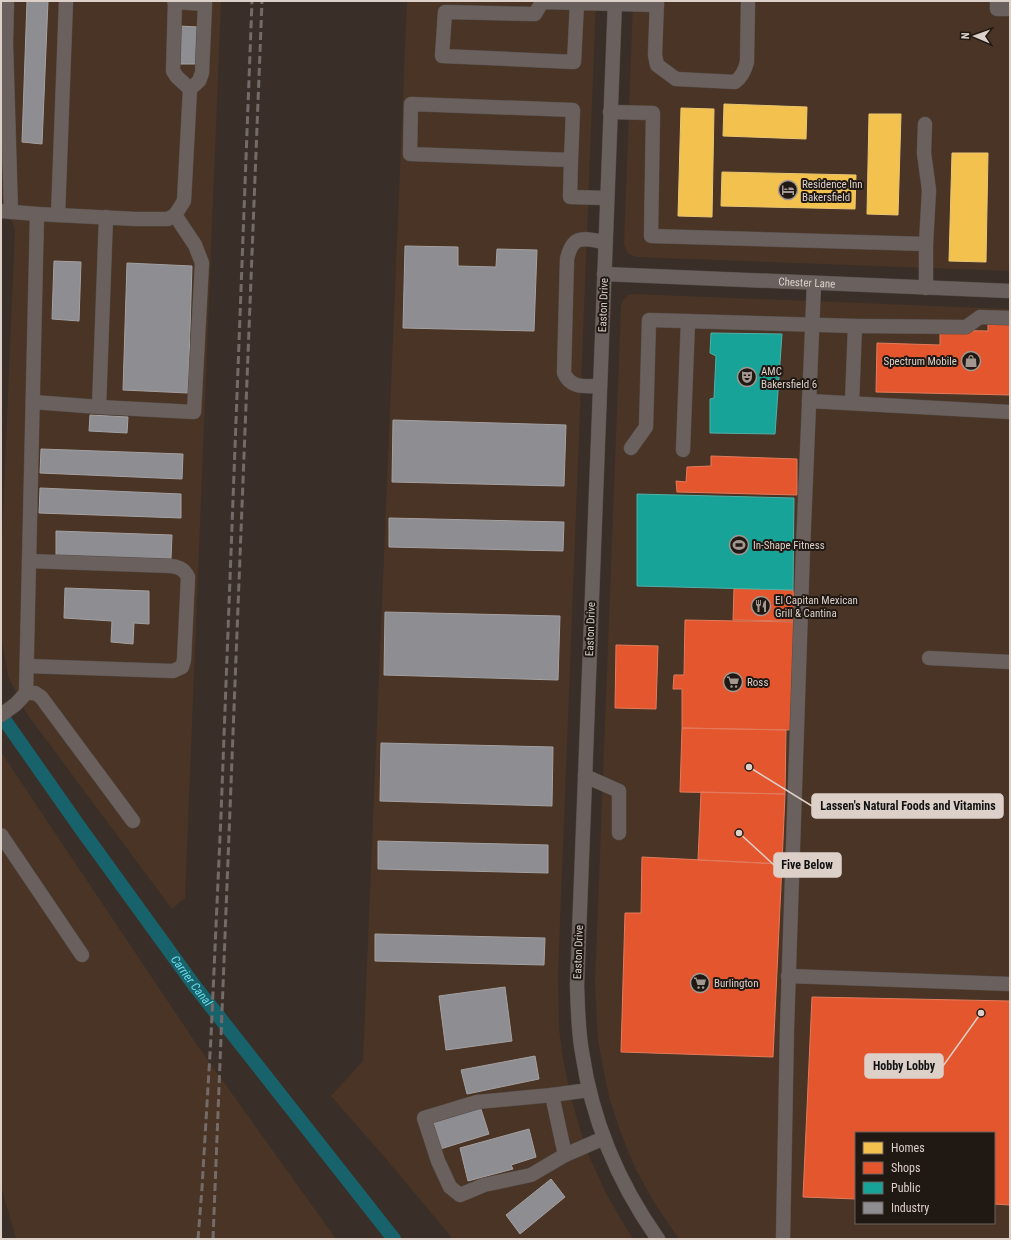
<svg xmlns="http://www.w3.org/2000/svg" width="1011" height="1240" font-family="'Roboto Condensed',sans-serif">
<rect width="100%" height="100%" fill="#392f28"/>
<path fill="#493425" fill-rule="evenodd" d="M2 1H221L185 898 172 909 27 714 8 676 1 634V561L15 229 1 196Z
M407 1H596L558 974 559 1029 563 1058 570 1094 580 1129 590 1158 605 1191 620 1218 633 1239H453L381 1153 331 1096 363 1061Z
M633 1H1010V271L636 257 627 253 624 244Z
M634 294 1010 309V1239H679L657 1207 636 1170 620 1131 609 1097 598 1041 595 984 621 306 623 300 628 295ZM856 1133H994V1223H856Z
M1 752 195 1042 336 1239H16L1 1186Z"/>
<path fill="#f2c14e" stroke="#ebc673" d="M724 104 807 107 806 139 723 136Z
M681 108 714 109 712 217 678 216Z
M869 114H901L898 215 867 214Z
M952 153H988L986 262 949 261Z
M722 172 856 175 855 209 721 206Z"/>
<path fill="#e4572e" stroke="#e27b5c" d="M988 320 1010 321V395L876 392 877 343 940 345V330L988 331Z
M711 456 797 459V495L677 492 676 481 686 482 687 467 711 466Z
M734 588 793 590 795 621 733 620Z
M685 620 795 622 792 730 682 728V689H673L674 675H684Z
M616 645 658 646 656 709 615 708Z
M682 728 786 730 785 794 680 792Z
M701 792 785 794 782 864 698 860Z
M642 857 782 864 773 1057 621 1052 625 913H641Z
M812 997 1010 1001V1205L994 1204V1133H856V1199L803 1197Z"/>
<path fill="#17a398" stroke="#52b0a7" d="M711 333 782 334 775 434 710 433V399L714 398 716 356 710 353Z
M637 494 794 498 793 590 637 586Z"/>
<path fill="#8d8d92" stroke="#a5a1a2" d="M27 1H48L42 144 22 142Z
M179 26 198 27 196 64H178Z
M405 246 458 247V266L496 267 497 249 537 250 534 331 403 328Z
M54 261 81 262 79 321 52 319Z
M127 263 192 266 188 393 123 390Z
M90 415 128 417 127 433 89 431Z
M393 420 566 425 564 486 392 482Z
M41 449 183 454 182 479 40 473Z
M40 488 181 494V518L39 513Z
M389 518 564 522 563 551 389 547Z
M56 531 172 535 171 559 56 555Z
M65 588 149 591V624L134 623 133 644 111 642 112 621 64 618Z
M385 612 560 616 558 680 384 675Z
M381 743 553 747 552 806 380 801Z
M378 841 548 845V873L378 869Z
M375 934 545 938 544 965 375 961Z
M505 987 512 1041 446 1050 439 996Z
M535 1056 539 1079 467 1094 461 1070Z
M480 1106 489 1134 437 1150 429 1122Z
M529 1129 536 1157 511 1165 513 1169 468 1181 460 1148Z
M551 1179 565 1197 520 1234 506 1215Z"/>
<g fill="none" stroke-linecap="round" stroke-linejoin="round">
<path stroke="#18636b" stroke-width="14" id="s1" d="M1 715 81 829 194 985 394 1239"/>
<g stroke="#554d47" stroke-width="15">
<g id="minor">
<path d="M7 1 6 43 11 212"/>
<path d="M174 1 175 2 173 71 177 77 190 89"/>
<path d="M615 1 577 986C578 1008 578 1030 582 1052 592 1120 619 1184 658 1239"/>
<path d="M657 1 655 55 657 65 676 79 735 82C742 77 745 70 747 62L748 1"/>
<path d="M997 1V9H1010"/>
<path d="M577 3 574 62 442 56 445 12 535 14 542 2C580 3 619 4 657 5"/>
<path d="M610 112 653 113 651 236 926 244V288"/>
<path d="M925 124 924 153 929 190 926 244"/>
<path d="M571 160 573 110 411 104 410 154 571 160 570 197 607 198"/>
<path d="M1 211 37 214 136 219H168L175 215 184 201 190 89 199 81 202 73 205 4 175 2"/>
<path d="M58 215 66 1"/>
<path id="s2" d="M604 274 1010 291"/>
<path d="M855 326 966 327 980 317 1010 318"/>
<path d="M600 386C585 386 571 389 564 373L567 259C573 233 584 239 605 242"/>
<path d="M809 401 1010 412"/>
<path d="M33 402 99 407 106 217"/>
<path d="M99 407 194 412 202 263 195 245 175 215"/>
<path d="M631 448 646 427 649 320 855 326 852 403"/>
<path d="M683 450 688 321"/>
<path d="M929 658 1010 662"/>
<path d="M27 666 173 671 182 667 184 660 188 577C184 569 179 567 171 566L29 561"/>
<path d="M26 693H35L41 697 133 821"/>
<path d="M1 715 16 704 26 693 37 214"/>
<path d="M585 776 619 791V833"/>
<path d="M1 835 82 955"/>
<path d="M788 976 1010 984"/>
<path d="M589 1090 552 1095 565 1155 604 1138"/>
<path d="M552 1095 477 1102 424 1118 438 1161 450 1187 460 1195 484 1185 531 1175 565 1155"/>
<path d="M783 1239 787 1028 791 907 803 549 814 283"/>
</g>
</g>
<use href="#minor" stroke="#6a615f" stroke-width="14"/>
<path stroke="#746b69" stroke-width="3" stroke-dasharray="8 4" stroke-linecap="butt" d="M198 1239 202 1188 211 1037 221 815 252 1
M213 1239 262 1"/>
</g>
<defs>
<g id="hotel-ring" transform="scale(1)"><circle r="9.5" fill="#201813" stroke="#a39891" stroke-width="1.5"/><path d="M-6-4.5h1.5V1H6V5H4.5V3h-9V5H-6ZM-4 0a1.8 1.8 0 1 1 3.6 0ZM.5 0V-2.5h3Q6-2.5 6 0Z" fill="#a39891"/></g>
<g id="shop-ring" transform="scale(1)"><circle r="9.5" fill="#201813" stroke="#a39891" stroke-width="1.5"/><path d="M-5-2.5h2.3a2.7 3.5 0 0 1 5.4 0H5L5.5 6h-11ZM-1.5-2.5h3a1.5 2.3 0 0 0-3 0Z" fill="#a39891"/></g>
<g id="theatre-ring" transform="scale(1)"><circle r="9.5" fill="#201813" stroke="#a39891" stroke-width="1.5"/><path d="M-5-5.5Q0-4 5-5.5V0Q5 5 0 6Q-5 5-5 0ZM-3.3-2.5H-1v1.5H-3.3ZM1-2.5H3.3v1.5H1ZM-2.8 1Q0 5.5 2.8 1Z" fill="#a39891"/></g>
<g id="stadium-ring" transform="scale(1)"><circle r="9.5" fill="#201813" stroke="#a39891" stroke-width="1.5"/><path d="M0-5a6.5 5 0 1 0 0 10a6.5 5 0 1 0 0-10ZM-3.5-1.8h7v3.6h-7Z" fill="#a39891"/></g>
<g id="restaurant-ring" transform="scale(1)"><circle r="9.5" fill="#201813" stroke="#a39891" stroke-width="1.5"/><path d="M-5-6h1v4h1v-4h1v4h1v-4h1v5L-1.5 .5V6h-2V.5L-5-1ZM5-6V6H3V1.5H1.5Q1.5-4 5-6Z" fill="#a39891"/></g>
<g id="supermarket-ring" transform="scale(1)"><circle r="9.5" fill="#201813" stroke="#a39891" stroke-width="1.5"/><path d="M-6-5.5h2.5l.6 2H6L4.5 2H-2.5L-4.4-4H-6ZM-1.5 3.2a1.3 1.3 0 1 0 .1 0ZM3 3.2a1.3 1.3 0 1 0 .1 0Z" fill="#a39891"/></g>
</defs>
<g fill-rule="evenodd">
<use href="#hotel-ring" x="788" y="190"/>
<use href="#shop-ring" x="971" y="361"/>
<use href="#theatre-ring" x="747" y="377"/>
<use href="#stadium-ring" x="739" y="545"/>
<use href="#restaurant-ring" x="761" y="606"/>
<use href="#supermarket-ring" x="733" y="682"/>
<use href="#supermarket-ring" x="700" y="983"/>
</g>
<g text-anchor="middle" stroke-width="4" stroke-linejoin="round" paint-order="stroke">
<g font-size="11" fill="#dcd0c9" stroke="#201813" text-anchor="start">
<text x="802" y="188">Residence Inn<tspan x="802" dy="13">Bakersfield</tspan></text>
<text x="957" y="365" text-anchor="end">Spectrum Mobile</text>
<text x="761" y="375">AMC<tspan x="761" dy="13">Bakersfield 6</tspan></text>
<text x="753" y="549">In-Shape Fitness</text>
<text x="775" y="604">El Capitan Mexican<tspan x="775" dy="13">Grill &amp; Cantina</tspan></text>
<text x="747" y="686">Ross</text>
<text x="714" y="987">Burlington</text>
</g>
<g font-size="11" fill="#dcd0c9" stroke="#201813">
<text dy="4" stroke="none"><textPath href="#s2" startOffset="203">Chester Lane</textPath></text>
<text transform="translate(603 305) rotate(-88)" y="4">Easton Drive</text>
<text transform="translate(590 629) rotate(-88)" y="4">Easton Drive</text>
<text transform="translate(578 952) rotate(-88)" y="4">Easton Drive</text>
</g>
<g font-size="12" font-style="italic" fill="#6adceb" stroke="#201813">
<text dy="4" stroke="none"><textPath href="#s1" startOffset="327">Carrier Canal</textPath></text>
</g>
</g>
<path fill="none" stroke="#dcd0c9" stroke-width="1.5" d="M749 767L812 806M739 833L774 865M981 1013L943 1066"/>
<g fill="#dcd0c9" stroke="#201813" stroke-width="1.5">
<circle cx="749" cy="767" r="4"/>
<circle cx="739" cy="833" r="4"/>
<circle cx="981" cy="1013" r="4"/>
</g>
<g fill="#dcd0c9" stroke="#dcd0c9" stroke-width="1.5">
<rect x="812" y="794" width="191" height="24" rx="4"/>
<rect x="774" y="853" width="67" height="24" rx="4"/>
<rect x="865" y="1054" width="78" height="24" rx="4"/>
</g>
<g font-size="12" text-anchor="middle" font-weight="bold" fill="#111">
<text x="908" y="810">Lassen's Natural Foods and Vitamins</text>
<text x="807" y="869">Five Below</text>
<text x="904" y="1070">Hobby Lobby</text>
</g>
<rect width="1011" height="1240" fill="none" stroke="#dcd0c9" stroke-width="4"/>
<rect x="855" y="1132" width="140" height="92" fill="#201813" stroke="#6b625c"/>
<rect x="863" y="1142" width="20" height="12" fill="#f2c14e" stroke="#6b625c"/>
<text x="891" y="1152" font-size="12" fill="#dcd0c9">Homes</text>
<rect x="863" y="1162" width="20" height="12" fill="#e4572e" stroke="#6b625c"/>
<text x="891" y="1172" font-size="12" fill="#dcd0c9">Shops</text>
<rect x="863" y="1182" width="20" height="12" fill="#17a398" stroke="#6b625c"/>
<text x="891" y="1192" font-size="12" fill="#dcd0c9">Public</text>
<rect x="863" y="1202" width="20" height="12" fill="#8d8d92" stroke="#6b625c"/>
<text x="891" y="1212" font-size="12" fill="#dcd0c9">Industry</text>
<g transform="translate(975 36) rotate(272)" stroke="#201813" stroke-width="3" paint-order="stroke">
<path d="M0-3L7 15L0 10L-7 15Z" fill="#dcd0c9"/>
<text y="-6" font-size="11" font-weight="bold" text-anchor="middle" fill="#dcd0c9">N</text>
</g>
</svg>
